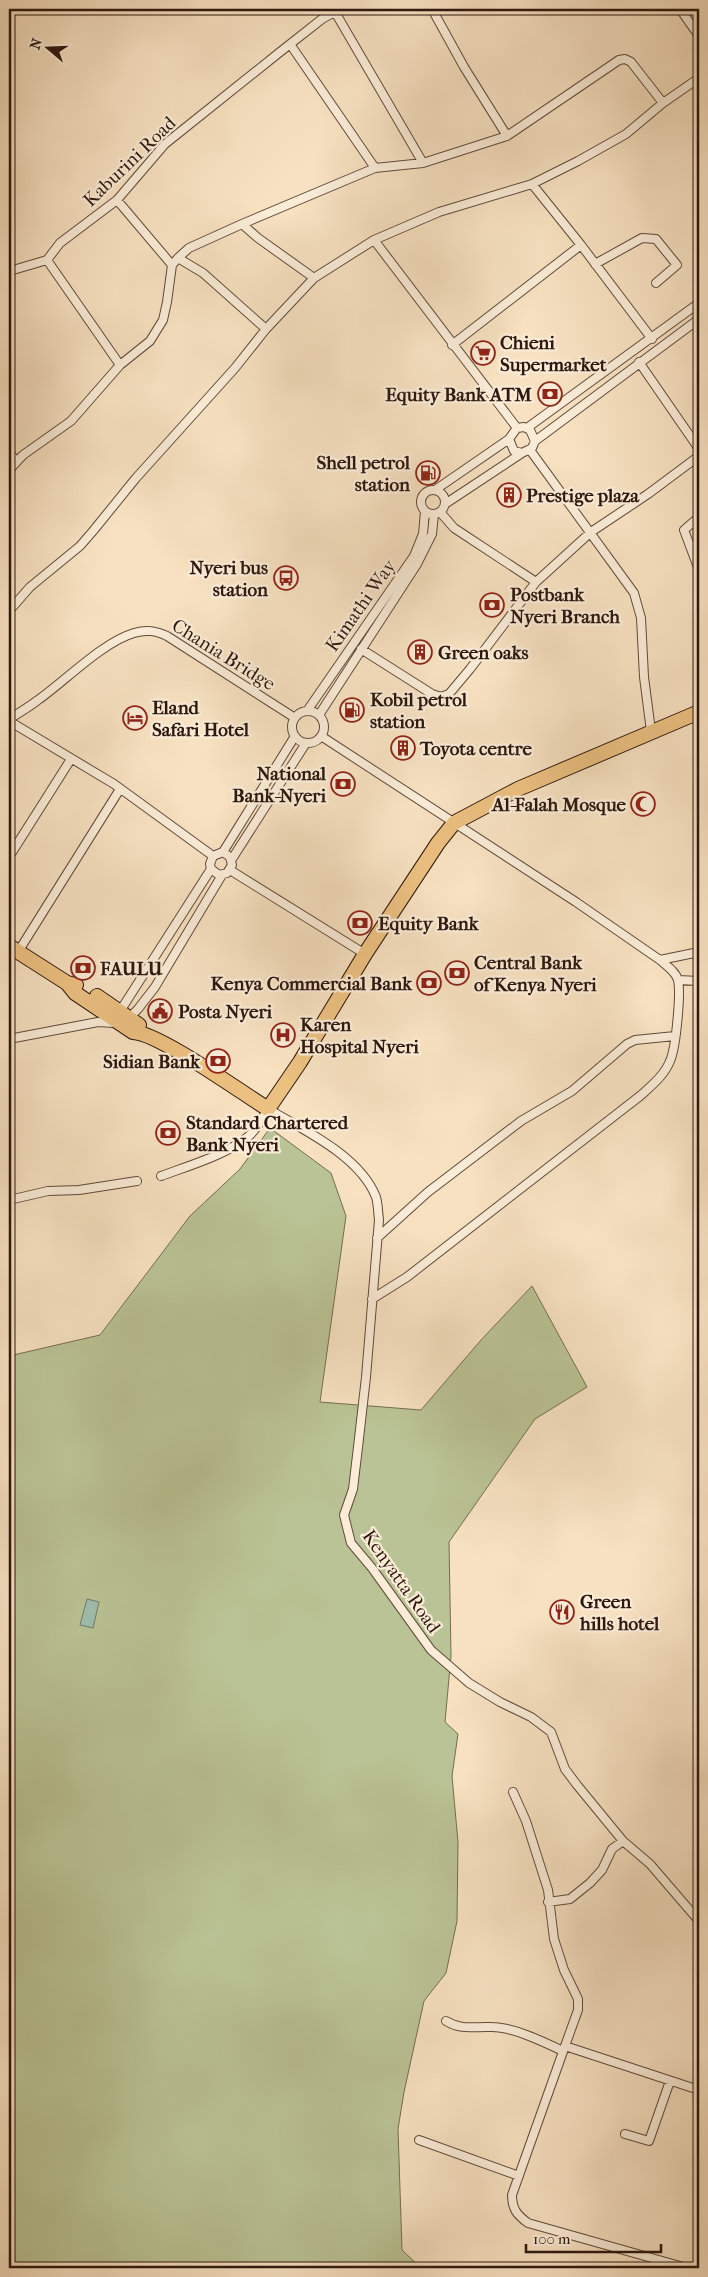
<svg xmlns="http://www.w3.org/2000/svg" width="708" height="2277" font-family="'IM FELL French Canon',serif">
<rect width="100%" height="100%" fill="#f7e1c1"/>
<filter id="stains"><feTurbulence type="fractalNoise" baseFrequency=".004" numOctaves="4"/><feColorMatrix values="0 0 0 0 .2 0 0 0 0 .09 0 0 0 0 .02 0 0 0 .5 -.17"/></filter>
<radialGradient id="worn" r=".72"><stop offset=".6" stop-color="#630" stop-opacity="0"/><stop offset="1" stop-color="#630" stop-opacity=".3"/></radialGradient>
<path fill="#bac395" stroke="#746d52" d="M270 1128 331 1173 346 1216 320 1402 421 1410 481 1340 532 1286 587 1387 535 1419 449 1542 451 1656 445 1722 458 1734 452 1776 458 1842 457 1921 446 1973 424 2001 404 2092 398 2129 402 2250 421 2268H9V1356L100 1335 190 1216 240 1169Z"/>
<path fill="#9ebead" stroke="#717b6d" d="M87 1599 99 1602 93 1628 80 1625Z"/>
<g fill="none" stroke-linecap="round" stroke-linejoin="round">
<g stroke="#604a3b" stroke-width="10">
<path id="street" d="M432 9 464 67 507 136
M680 9 699 36
M335 12 423 163
M290 44 375 168
M532 184 581 245 652 339
M117 200 172 265
M242 224 258 238 314 278
M374 240 517 428
M178 258 203 273 266 329
M47 260 120 365
M595 264 642 238 656 239 677 265 656 283
M9 274 13 270 47 260 60 243 117 200 165 144 280 52 322 19 340 9
M452 345 581 245
M639 362 699 449
M527 428 699 303
M535 441 699 319
M530 450 634 593 641 618 644 677 651 731
M9 451 16 462
M9 470 23 455 71 421 120 365 150 341 163 320 167 302 172 265 178 258 189 248 242 224 375 168 423 163 507 136 619 60 625 59 631 62 663 103
M421 502a12 12 0 1 1 24 0a12 12 0 1 1-24 0Z
M435 490 509 439 517 428 524 427 530 430 535 441 532 448 522 453 514 451 509 439
M445 504 522 453
M440 512 454 528 536 582
M699 517 684 530 699 570
M9 611 30 587 80 546 93 531 136 478 235 368 266 329 314 278 374 240 439 212 532 184 578 161 626 134 663 103 699 78
M361 649 432 694 441 697 449 694 470 669 536 582 591 532 648 494 699 456
M307 711 414 556 423 534 425 511
M292 727a16 16 0 1 1 32 0a16 16 0 1 1-32 0Z
M319 715 417 564 432 534 434 514
M9 719C19 713 29 707 38 700 65 681 103 642 134 633 147 629 156 631 167 636L295 718
M9 721 114 784 213 856
M321 736 576 902 660 960C667 966 676 972 678 980 681 994 676 1048 670 1061 664 1076 651 1086 640 1096L407 1277 372 1299
M223 852 295 736
M9 857 71 759
M232 859 306 743
M230 870 365 954
M18 952 120 789
M660 960 699 952
M678 980 699 981
M116 1012 124 1005 211 869 210 864 213 856 223 852 230 857 232 865 227 873 219 875 211 869
M128 1019 138 1009 155 987 222 875
M9 1039 98 1022 114 1023
M161 1176C188 1166 229 1154 250 1135 258 1127 263 1118 268 1109 304 1130 360 1156 376 1197 378 1204 378 1212 379 1220L366 1377 358 1447 353 1489 344 1515 351 1543 372 1568 431 1650 469 1683 500 1702 531 1717 551 1732 565 1769 577 1785 623 1841 650 1864 699 1921
M9 1200 48 1191 79 1190 137 1181
M377 1238 428 1192 521 1121 572 1091 627 1044 635 1040 675 1036
M513 1792 526 1821 548 1890 554 1939 564 1970 578 1999V2010L565 2046
M548 1902 570 1899 590 1883 602 1870 612 1849 623 1841
M446 2021C463 2031 474 2026 492 2027 513 2027 544 2042 563 2051
M625 2134 649 2141 670 2081
M419 2140 519 2176
M687 2268 528 2223C517 2215 512 2209 512 2195L565 2046 699 2090"/>
</g>
<g stroke="#2d170e" stroke-width="16">
<path id="highway" d="M9 946 67 983 76 985
M67 983 75 993 133 1032C159 1033 242 1093 268 1109L300 1062 365 954 438 843 454 823 518 789 699 712
M97 996 139 1025"/>
</g>
<use href="#street" stroke="#faecd7" stroke-width="8"/>
<use href="#highway" stroke="#ecc080" stroke-width="14"/>
</g>
<defs>
<g id="supermarket-ring" transform="scale(1.25)"><circle r="9.5" fill="#faecd7" stroke="#8f2418" stroke-width="1.5"/><path d="M-6-5.5h2.5l.6 2H6L4.5 2H-2.5L-4.4-4H-6ZM-1.5 3.2a1.3 1.3 0 1 0 .1 0ZM3 3.2a1.3 1.3 0 1 0 .1 0Z" fill="#8f2418"/></g>
<g id="bank-ring" transform="scale(1.25)"><circle r="9.5" fill="#faecd7" stroke="#8f2418" stroke-width="1.5"/><path d="M-6-4H6V4H-6ZM0-2.3a2.3 2.3 0 1 0 0 4.6a2.3 2.3 0 1 0 0-4.6Z" fill="#8f2418"/></g>
<g id="fuel-ring" transform="scale(1.25)"><circle r="9.5" fill="#faecd7" stroke="#8f2418" stroke-width="1.5"/><path d="M-5.5-6h7V0h2V4h1.3V-2.5L3-4.5l.8-.8L6-3V5H2.5V1h-1V6h-7ZM-4.2-4.7v3.2H.2V-4.7Z" fill="#8f2418"/></g>
<g id="building-ring" transform="scale(1.25)"><circle r="9.5" fill="#faecd7" stroke="#8f2418" stroke-width="1.5"/><path d="M-4-6H4V6H1V3H-1V6H-4ZM-2.5-4.3h1.7v1.8h-1.7ZM.8-4.3h1.7v1.8H.8ZM-2.5-1h1.7V.8h-1.7ZM.8-1h1.7V.8H.8Z" fill="#8f2418"/></g>
<g id="bus-ring" transform="scale(1.25)"><circle r="9.5" fill="#faecd7" stroke="#8f2418" stroke-width="1.5"/><path d="M-5-6H5V4H4V6H2V4H-2V6H-4V4H-5ZM-3.5-4V0h7V-4ZM-3.5 1.2v1.5H-2V1.2ZM2 1.2v1.5H3.5V1.2Z" fill="#8f2418"/></g>
<g id="hotel-ring" transform="scale(1.25)"><circle r="9.5" fill="#faecd7" stroke="#8f2418" stroke-width="1.5"/><path d="M-6-4.5h1.5V1H6V5H4.5V3h-9V5H-6ZM-4 0a1.8 1.8 0 1 1 3.6 0ZM.5 0V-2.5h3Q6-2.5 6 0Z" fill="#8f2418"/></g>
<g id="mosque-ring" transform="scale(1.25)"><circle r="9.5" fill="#faecd7" stroke="#8f2418" stroke-width="1.5"/><path d="M3.5-4.9A6 6 0 1 0 3.5 4.9A5 5 0 1 1 3.5-4.9Z" fill="#8f2418"/></g>
<g id="civic-ring" transform="scale(1.25)"><circle r="9.5" fill="#faecd7" stroke="#8f2418" stroke-width="1.5"/><path d="M-.6-6.5H3V-4.5H.6V-3L4-1V1h2V6H-6V1h2V-1L-.6-3ZM-1.2 2.5V6h2.4V2.5Z" fill="#8f2418"/></g>
<g id="hospital-ring" transform="scale(1.25)"><circle r="9.5" fill="#faecd7" stroke="#8f2418" stroke-width="1.5"/><path d="M-5-5h3v3.5h4V-5h3V5h-3V1.5h-4V5h-3Z" fill="#8f2418"/></g>
<g id="restaurant-ring" transform="scale(1.25)"><circle r="9.5" fill="#faecd7" stroke="#8f2418" stroke-width="1.5"/><path d="M-5-6h1v4h1v-4h1v4h1v-4h1v5L-1.5 .5V6h-2V.5L-5-1ZM5-6V6H3V1.5H1.5Q1.5-4 5-6Z" fill="#8f2418"/></g>
</defs>
<g fill-rule="evenodd">
<use href="#supermarket-ring" x="483" y="353"/>
<use href="#bank-ring" x="550" y="394"/>
<use href="#fuel-ring" x="428" y="473"/>
<use href="#building-ring" x="509" y="495"/>
<use href="#bus-ring" x="286" y="578"/>
<use href="#bank-ring" x="492" y="605"/>
<use href="#building-ring" x="420" y="652"/>
<use href="#fuel-ring" x="352" y="710"/>
<use href="#hotel-ring" x="135" y="718"/>
<use href="#building-ring" x="403" y="748"/>
<use href="#bank-ring" x="343" y="784"/>
<use href="#mosque-ring" x="643" y="804"/>
<use href="#bank-ring" x="360" y="923"/>
<use href="#bank-ring" x="83" y="968"/>
<use href="#bank-ring" x="457" y="973"/>
<use href="#bank-ring" x="429" y="983"/>
<use href="#civic-ring" x="160" y="1011"/>
<use href="#hospital-ring" x="283" y="1035"/>
<use href="#bank-ring" x="218" y="1061"/>
<use href="#bank-ring" x="168" y="1133"/>
<use href="#restaurant-ring" x="562" y="1612"/>
</g>
<g text-anchor="middle" stroke-width="4.5" stroke-linejoin="round" paint-order="stroke">
<g font-size="19" fill="#2d170e" stroke="#faecd7">
<text transform="translate(129 161) rotate(-44)" y="7">Kaburini Road</text>
<text transform="translate(360 605) rotate(-55)" y="7">Kimathi Way</text>
<text transform="translate(224 654) rotate(32)" y="7">Chania Bridge</text>
<text transform="translate(402 1581) rotate(55)" y="7">Kenyatta Road</text>
</g>
<g font-size="19" font-weight="bold" fill="#2d170e" stroke="#faecd7" text-anchor="start">
<text x="500" y="349">Chieni<tspan x="500" dy="22">Supermarket</tspan></text>
<text x="532" y="401" text-anchor="end">Equity Bank ATM</text>
<text x="410" y="469" text-anchor="end">Shell petrol<tspan x="410" dy="22">station</tspan></text>
<text x="526" y="502">Prestige plaza</text>
<text x="268" y="574" text-anchor="end">Nyeri bus<tspan x="268" dy="22">station</tspan></text>
<text x="510" y="601">Postbank<tspan x="510" dy="22">Nyeri Branch</tspan></text>
<text x="438" y="659">Green oaks</text>
<text x="370" y="706">Kobil petrol<tspan x="370" dy="22">station</tspan></text>
<text x="152" y="714">Eland<tspan x="152" dy="22">Safari Hotel</tspan></text>
<text x="420" y="755">Toyota centre</text>
<text x="326" y="780" text-anchor="end">National<tspan x="326" dy="22">Bank-Nyeri</tspan></text>
<text x="626" y="811" text-anchor="end">Al-Falah Mosque</text>
<text x="378" y="930">Equity Bank</text>
<text x="474" y="969">Central Bank<tspan x="474" dy="22">of Kenya Nyeri</tspan></text>
<text x="100" y="975">FAULU</text>
<text x="412" y="990" text-anchor="end">Kenya Commercial Bank</text>
<text x="178" y="1018">Posta Nyeri</text>
<text x="300" y="1031">Karen<tspan x="300" dy="22">Hospital Nyeri</tspan></text>
<text x="200" y="1068" text-anchor="end">Sidian Bank</text>
<text x="186" y="1129">Standard Chartered<tspan x="186" dy="22">Bank Nyeri</tspan></text>
<text x="580" y="1608">Green<tspan x="580" dy="22">hills hotel</tspan></text>
</g>
</g>
<rect width="708" height="2277" fill="none" stroke="#f7e1c1" stroke-width="30"/>
<rect x="10" y="10" width="688" height="2257" fill="none" stroke="#2d170e" stroke-width="2.5"/>
<rect x="15" y="15" width="678" height="2247" fill="none" stroke="#2d170e"/>
<g transform="translate(48 48) rotate(289)" stroke="#faecd7" stroke-width="4" paint-order="stroke">
<path d="M0-4L9 19L0 12L-9 19Z" fill="#2d170e"/>
<text y="-8" font-size="14" font-weight="bold" text-anchor="middle" fill="#2d170e">N</text>
</g>
<path d="M526 2244v8h135v-8" fill="none" stroke="#2d170e" stroke-width="2.5"/>
<text x="533" y="2244" font-size="15" fill="#2d170e" stroke="#faecd7" stroke-width="4" paint-order="stroke">100 m</text>
<rect width="100%" height="100%" filter="url(#stains)"/>
<rect width="100%" height="100%" fill="url(#worn)"/>
</svg>
